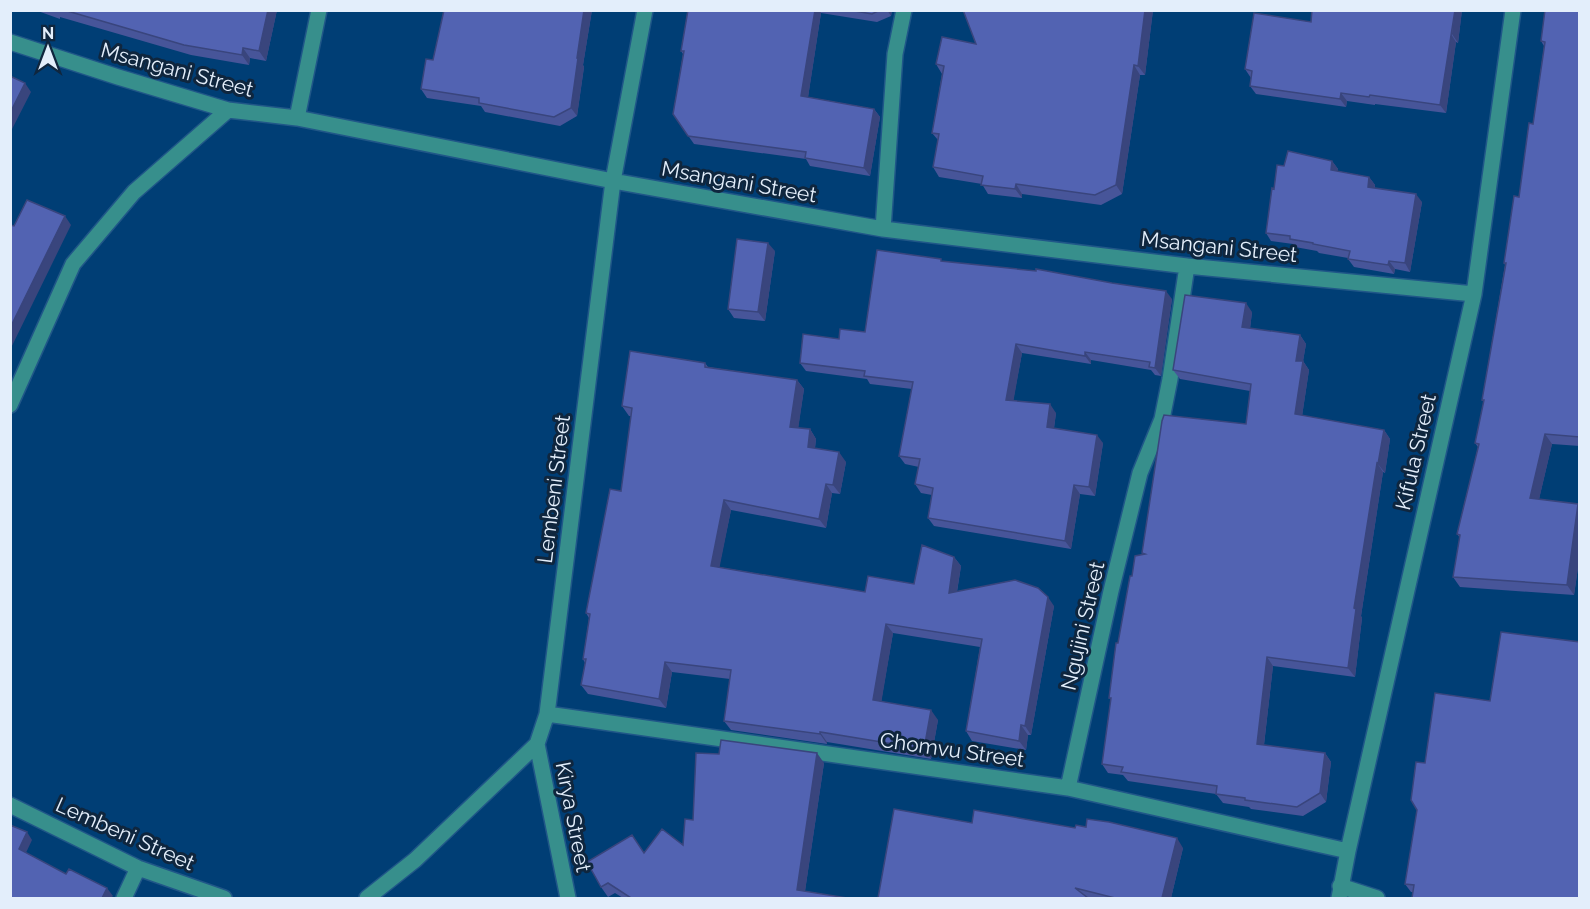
<svg xmlns="http://www.w3.org/2000/svg" width="1590" height="909" font-family="Raleway,sans-serif">
<rect width="100%" height="100%" fill="#003e75"/>
<g fill="none" stroke-linecap="round" stroke-linejoin="round">
<g stroke="#205788" stroke-width="18">
<path id="minor" d="M10 42 118 77 228 110 297 118 613 181 883 229 1187 266 1474 294
M297 118 319 10
M883 229 895 54 904 10
M10 405 73 264 134 192 228 110
M547 714 1068 788 1348 851
M537 744 568 898
M1068 788 1111 591 1140 473 1162 419 1170 379 1187 266
M10 805 138 868 224 898
M1340 886 1377 898
M124 898 138 868
M367 898 415 860 537 744 547 714 613 181 645 10
M1339 898 1348 851 1474 294 1513 10"/>
</g>
<use href="#minor" stroke="#378f8c" stroke-width="15"/>
</g>
<path fill="#475599" d="M35 10H277L266 61 250 58 249 65 191 55 60 17V19Z
M444 10H592L583 65 584 67 577 116 560 126 485 112 481 106 427 98 421 89 433 60Z
M688 10H892L891 16 877 22 821 13 808 97 874 109 880 117 870 176 810 166 806 159 694 144 673 114 683 54 681 51Z
M1153 10 1145 75H1140L1122 194 1101 205 1022 194V198L988 194 982 184 939 177 933 167 938 140 932 133 942 74 936 64 976 44Z
M1462 10 1458 43 1456 42 1446 113 1375 104V105L1347 101 1346 107 1256 94 1250 86 1251 78 1245 69 1311 22Z
M1580 10V446L1552 444 1539 499 1578 504 1580 507V554L1574 595 1460 587 1453 577 1460 538 1457 534 1478 447 1475 443 1484 403 1482 400 1505 265 1504 263 1519 197 1533 124 1544 46 1541 41Z
M1332 161 1338 169 1337 171 1369 177 1375 185V188L1422 202 1410 272 1395 269 1394 274 1354 267 1348 259V258L1319 253 1317 251 1295 247 1293 244 1271 241 1266 233 1274 189 1284 166Z
M775 251 765 321 734 318 728 309Z
M942 261 1172 299 1161 376 1155 375 1151 370 1091 360V364L1022 353 1013 401 1056 413 1054 428 1103 443 1095 496 1080 494 1071 549 934 526 928 518 932 495 921 493 915 484 919 467 905 464 899 456 912 389 870 384 867 379 806 371 800 363 839 339 865 332Z
M1252 312 1250 329 1300 335 1306 344 1303 361 1309 370 1302 416 1384 430 1390 439 1385 473 1383 472 1361 616 1362 618 1355 677 1273 666 1264 745 1325 753 1331 762 1326 802 1303 816 1251 809 1249 807 1223 803 1216 794 1128 781 1123 775 1108 773 1102 764 1111 700 1109 698 1118 643 1132 576 1143 554 1142 553 1246 424 1250 391 1180 379 1173 370Z
M705 363 708 367 797 380 804 389 798 428 810 429 816 439 815 448 846 462 840 494 832 493 826 528 731 510 719 567 865 592 914 584 954 557 961 566 957 592 1054 606 1031 735H1028L1026 750 972 741 966 731 980 647 893 633 881 702 938 720 931 759 827 742V744L731 730 724 721 730 679 672 672 666 708 588 694 581 685 585 663 583 659 589 618 586 613 621 491 631 416H629L622 406Z
M1490 701 1580 898H1412L1413 892H1411L1405 884 1425 763Z
M824 763 805 891 847 898H623L615 893 608 897 601 887 644 853 683 845 693 820Z
M972 823 1183 848 1171 898H878Z"/>
<path fill="#39457d" d="M268 10H277L266 61 259 51Z
M584 10H592L583 65 584 67 577 116 571 108 577 58Z
M815 10H819L821 13 807 104 801 96Z
M887 10H892L891 16Z
M1145 10H1153L1145 75 1138 66Z
M1455 10H1462L1458 43 1452 34Z
M1451 34 1456 42 1446 113 1440 105Z
M243 48 250 58 249 65 242 55Z
M1134 65 1140 75 1122 194 1116 185Z
M25 83 31 92 10 133V113Z
M1341 93 1347 101 1346 107 1340 99Z
M874 109 880 117 870 176 864 168Z
M1332 161 1338 169 1337 178 1331 170Z
M1369 177 1375 185 1373 195 1368 187Z
M1016 184 1022 194V198L1015 189Z
M1416 194 1422 202 1410 272 1405 263Z
M65 216 71 225 10 350V328Z
M768 243 775 251 765 321 758 312Z
M1389 261 1395 269 1394 274 1388 265Z
M1166 291 1172 299 1161 376 1155 368Z
M1246 303 1252 312 1249 336 1242 327Z
M1300 335 1306 344 1303 361 1309 370 1301 423 1295 414 1296 361Z
M1016 344 1022 353 1012 409 1006 400Z
M1085 352 1091 360V364L1085 356Z
M797 380 804 389 797 437 790 427Z
M1050 404 1056 413 1053 435 1047 427Z
M810 429 816 439 814 456 808 447Z
M1384 430 1390 439 1385 473 1378 464Z
M1545 434 1552 444 1537 508 1530 498Z
M1097 435 1103 443 1095 496 1089 487Z
M839 452 846 462 840 494 833 485Z
M1377 463 1383 472 1361 616 1362 618 1355 677 1348 668 1354 608Z
M826 484 832 493 826 528 819 519Z
M1074 485 1080 494 1071 549 1065 541Z
M724 500 731 510 718 575 711 566Z
M1578 504 1580 507V554L1574 595 1567 585Z
M954 557 961 566 955 603 949 593Z
M1048 597 1054 606 1031 735 1025 726Z
M886 624 893 633 880 710 873 700Z
M1267 657 1273 666 1263 753 1257 744Z
M665 662 672 672 666 708 659 699Z
M931 710 938 720 931 759 924 749Z
M1021 725 1028 735 1026 750 1019 741Z
M820 732 827 742V744L820 734Z
M817 753 824 763 804 898 797 890Z
M1325 753 1331 762 1326 802 1320 793Z
M27 832 32 840 24 857 19 849Z
M1177 838 1183 848 1171 898H1162Z
M107 888 113 896 111 898H102Z"/>
<path fill="#5263b2" stroke="#39457d" stroke-width="1.5" d="M64 10H268L259 51 243 48 242 55 184 45Z
M444 10H584L577 58H578L571 108 554 117 479 103V98L421 89 426 59 433 60Z
M688 10H815L801 96 874 109 864 168 805 158 806 152 688 136 673 114 684 51H681Z
M849 10H880L872 14Z
M963 10H1145L1138 66 1134 65 1116 185 1095 195 1016 184 1015 189 981 185 983 176 933 167 939 134 932 133 944 66 936 64 942 37 976 44Z
M1312 10H1455L1440 105 1370 95 1369 97 1341 93 1340 99 1250 86 1252 71 1245 69 1254 13 1311 22Z
M1545 10H1580V437L1545 434 1530 498 1578 504 1567 585 1453 577 1460 535 1457 534 1479 444 1475 443 1484 400H1482L1506 263H1504L1514 196 1519 197 1529 123 1533 124 1545 42 1541 41Z
M10 76 25 83 10 113Z
M1288 151 1332 161 1331 170 1369 177 1368 187 1416 194 1405 263 1389 261 1388 265 1348 259 1350 251 1313 244V243L1290 239V236L1266 233 1272 188 1274 189 1277 165 1284 166Z
M27 200 65 216 10 328V225L14 226Z
M737 239 768 243 758 312 728 309Z
M877 250 941 259V261L1036 271V269L1112 283 1166 291 1155 368 1149 367 1150 362 1085 352V356L1016 344 1006 400 1050 404 1047 427 1097 435 1089 487 1074 485 1065 541 928 518 933 488 915 484 920 459 899 456 913 382 864 376 865 371 800 363 803 334 839 339 840 329 865 332Z
M1185 295 1246 303 1242 327 1300 335 1296 361H1303L1295 414 1384 430 1378 464 1377 463 1354 608 1356 609 1348 668 1267 657 1257 744 1325 753 1320 793 1297 807 1245 800V798L1216 794 1217 786 1121 772 1123 767 1102 764 1111 698H1109L1116 643H1118L1130 576H1132L1135 556 1145 554 1142 553 1162 421 1164 415 1246 424 1251 384 1173 370Z
M630 351 705 363V367L797 380 790 427 810 429 808 447 839 452 833 485 826 484 819 519 724 500 711 566 865 592 868 576 914 584 922 545 954 557 949 593 1015 580 1038 588 1048 597 1025 726 1021 725 1019 741 966 731 982 639 886 624 873 700 931 710 924 749 820 732V734L724 721 731 670 665 662 659 699 581 685 586 659H583L590 614 586 613 610 489 621 491 632 408 622 406Z
M1501 632 1580 642V898H1412L1414 885 1405 884 1417 810 1411 800 1416 762 1425 763 1435 693 1490 701Z
M721 740 817 753 797 890 847 898H631L608 883 601 887 587 862 632 835 644 853 662 829 683 845 685 819 693 820 696 753 719 754Z
M894 809 972 823 974 810 1075 828 1076 825 1086 827 1087 819 1109 822 1177 838 1162 898H1115L1075 888 1088 898H878Z
M10 825 27 832 19 849 66 874 69 869 107 888 102 898H10Z"/>
<g text-anchor="middle" stroke-width="6" stroke-linejoin="round" paint-order="stroke">
<g font-size="21" fill="#e3eefb" stroke="#0f263e">
<text transform="translate(177 70) rotate(15)" y="7">Msangani Street</text>
<text transform="translate(739 182) rotate(10)" y="7">Msangani Street</text>
<text transform="translate(1219 247) rotate(6)" y="7">Msangani Street</text>
<text transform="translate(1416 452) rotate(-77)" y="7">Kifula Street</text>
<text transform="translate(554 489) rotate(-83)" y="7">Lembeni Street</text>
<text transform="translate(1083 626) rotate(-77)" y="7">Ngujini Street</text>
<text transform="translate(952 750) rotate(8)" y="7">Chomvu Street</text>
<text transform="translate(573 817) rotate(79)" y="7">Kirya Street</text>
<text transform="translate(125 834) rotate(24)" y="7">Lembeni Street</text>
</g>
</g>
<rect width="1590" height="909" fill="none" stroke="#e3eefb" stroke-width="24"/>
<g transform="translate(48 48)" stroke="#0f263e" stroke-width="4.5" paint-order="stroke">
<path d="M0-4.5L10 22L0 15L-10 22Z" fill="#e3eefb"/>
<text y="-9" font-size="16" font-weight="bold" text-anchor="middle" fill="#e3eefb">N</text>
</g>
</svg>
